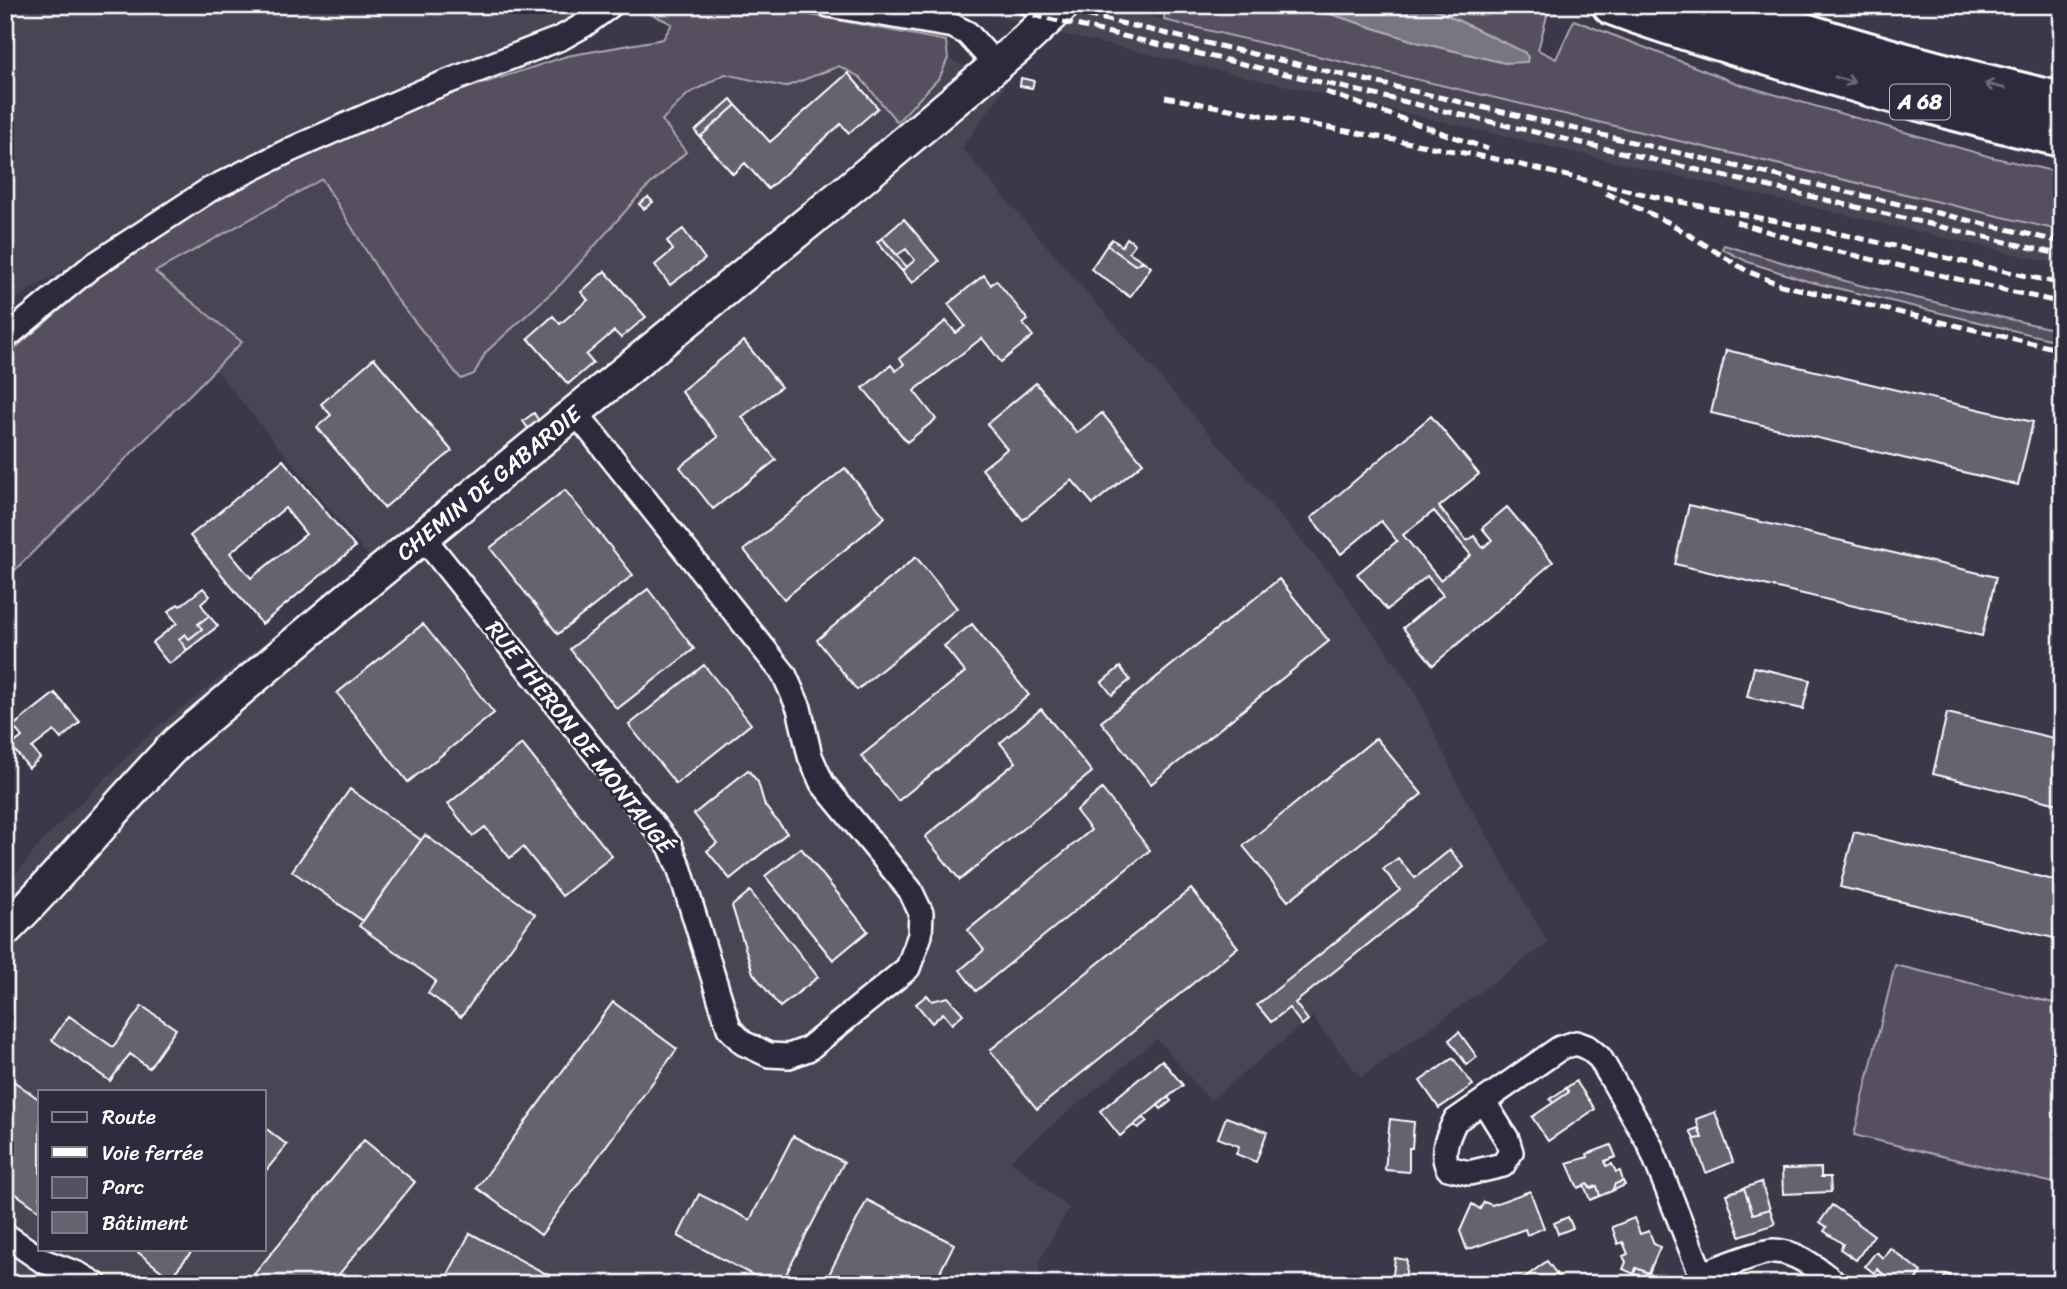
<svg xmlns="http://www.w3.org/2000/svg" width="2067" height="1289" font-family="Sriracha,sans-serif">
<rect width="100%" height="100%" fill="#3c3749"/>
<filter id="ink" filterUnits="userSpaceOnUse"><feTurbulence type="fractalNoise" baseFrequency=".0143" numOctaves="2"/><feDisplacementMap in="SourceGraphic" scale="14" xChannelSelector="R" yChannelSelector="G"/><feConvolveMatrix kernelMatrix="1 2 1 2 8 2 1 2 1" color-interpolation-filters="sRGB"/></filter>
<g filter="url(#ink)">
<path fill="#494455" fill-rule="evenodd" d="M5 5H587V7L583 19 205 186 5 305Z
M948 5H1066L1082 9 1086 5H1101L2062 231V265L1057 33 1063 27 1029 18 1024 23Z
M948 58 1005 87 962 148 1335 579 1414 690 1460 788 1548 943 1361 1078 1312 1017 1210 1101 1157 1039 1010 1160 1069 1208 1039 1262V1284H5V888L44 839 154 730 370 559 215 369 242 342 154 272 322 178 394 296 473 374 486 352 562 283 643 191 686 152 629 78ZM40 1091H264V1249H40Z"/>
<path fill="#555060" stroke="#aaa8b0" stroke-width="2" d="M639 5H759L946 41 948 58 940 77 897 122 860 77 839 66 785 87 725 74 688 94 662 120 686 152 643 191 562 283 486 352 474 374 461 379 394 296 322 179 155 272 242 342 5 580V357L97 278 240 184 399 111 567 56 663 39 672 24 639 8Z
M1165 5H1303L1417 42 1505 63 1524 52 1426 5H1532L1548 12 1538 50 1556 59 1574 20 1739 84 1991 157 2062 173V231L1164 20Z
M1724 245 1859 285 2062 331V342L1807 281 1748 262 1722 249Z
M1895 965 2062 1005V1185L1854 1135Z"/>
<path fill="#797682" stroke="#afadb4" stroke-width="2" d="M1303 5H1426L1524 52 1528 57 1527 62 1505 63 1417 42Z"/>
<path fill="#666270" stroke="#fff" stroke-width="2" fill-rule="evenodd" d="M848 73 878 108 849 133 841 124 768 189 745 163 733 174 700 137 736 105 770 142Z
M1021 78 1034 81 1032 88 1020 86Z
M731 99 736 105 700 137 695 131Z
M648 197 653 202 644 209 639 204Z
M904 219 939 261 912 283 902 271 915 260 906 249 897 255 882 238Z
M683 229 705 259 670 285 655 265 673 250 667 241Z
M882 238 907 267 902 271 877 242Z
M1127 238 1135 244 1129 252 1143 261 1135 265 1107 245 1112 239 1122 246Z
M1107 245 1135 265 1143 261 1151 267 1130 297 1091 269Z
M605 271 646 317 621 338 614 331 586 355 593 363 568 384 528 338 553 316 560 324 588 300 581 292Z
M984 275 991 285 996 280 1028 320 1023 324 1033 336 1001 362 982 338 914 391 936 419 907 442 863 388 891 365 896 371 904 364 900 358 946 321 956 333 965 326 948 304Z
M744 341 781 387 742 417 776 460 713 509 680 467 718 437 681 391Z
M1726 350 2033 422 2018 485 1711 413Z
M374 358 452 451 384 508 317 427 331 415 321 404Z
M1036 383 1077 433 1102 413 1143 463 1093 504 1072 480 1023 520 982 469 1007 449 987 424Z
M534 413 540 423 530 431 523 421Z
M1431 416 1479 474 1439 507 1467 541 1474 536 1483 548 1492 540 1482 528 1507 507 1553 562 1433 665 1403 628 1443 595 1427 576 1387 610 1357 574 1397 541 1381 521 1341 554 1311 518ZM1434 511 1471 555 1440 580 1403 535Z
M283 460 355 547 262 624 190 536ZM285 508 306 534 251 578 230 553Z
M845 468 885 517 784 599 744 550Z
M565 490 633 575 558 634 490 548Z
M1689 505 1996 577 1982 636 1675 564Z
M916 557 957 608 857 690 817 640Z
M1279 579 1329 641 1151 784 1101 722Z
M203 588 210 596 201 604 209 616 198 624 202 629 189 639 185 634 179 639 187 650 169 664 152 643 177 623 168 612 178 604 180 606Z
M648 589 694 649 617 709 570 649Z
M209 616 218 626 187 650 179 639 185 634 189 639 202 629 198 624Z
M423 624 494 713 408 782 337 693Z
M972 624 1029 695 898 801 861 756 965 672 944 646Z
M704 665 751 724 676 784 629 725Z
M1120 667 1130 680 1112 695 1102 682Z
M1754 667 1810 680 1803 709 1747 697Z
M55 693 80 722 61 739 54 731 32 748 40 758 29 768 11 746 22 737 13 726Z
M1041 709 1092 772 960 880 925 837 1016 762 1000 743Z
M1947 713 2062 740V805L1933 774Z
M1376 738 1422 794 1288 901 1243 846Z
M522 744 612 856 562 896 523 847 510 858 485 827 473 836 448 804Z
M748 770 758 782 765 806 787 833 730 879 707 851 717 843 694 814Z
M350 789 421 840 363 921 292 871Z
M1102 789 1150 850 976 991 960 970 984 950 968 930 1091 830 1076 811Z
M1854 832 2062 882V940L1840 887Z
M425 835 535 914 461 1017 428 993 436 981 359 926Z
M801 848 868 931 833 960 765 876Z
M1450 850 1464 867 1295 1003 1308 1020 1302 1025 1289 1008 1271 1022 1257 1005 1400 890 1383 869 1398 858 1415 878Z
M1191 889 1238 947 1037 1109 990 1050Z
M750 891 818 977 780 1007 753 973 732 906Z
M927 995 932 1001 948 997 963 1014 952 1024 943 1013 932 1023 916 1004Z
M613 1002 677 1049 541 1235 477 1188Z
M142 1006 176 1029 149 1068 130 1054 110 1081 52 1040 69 1016 113 1047Z
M1459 1032 1477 1057 1467 1065 1449 1040Z
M1453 1058 1473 1085 1439 1108 1420 1081Z
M1162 1060 1183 1085 1120 1136 1100 1111Z
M5 1075 40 1100V1211L5 1186Z
M1576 1081 1595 1109 1548 1141 1532 1117 1569 1092 1566 1088Z
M1566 1088 1569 1092 1553 1103 1550 1099Z
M1168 1097 1171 1101 1161 1109 1158 1105Z
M1715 1112 1733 1162 1706 1173 1694 1139 1702 1138 1696 1119Z
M1143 1117 1147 1121 1138 1128 1134 1125Z
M1226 1117 1267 1132 1256 1162 1236 1154 1239 1146 1218 1138Z
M1390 1119 1414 1122 1412 1148H1409V1172L1385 1170Z
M264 1127 287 1145 264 1173Z
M1698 1128 1702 1138 1694 1139 1690 1131Z
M793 1136 844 1162 781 1284H770L678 1236 699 1194 750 1220Z
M364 1140 415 1182 331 1284H246Z
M1611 1145 1616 1157 1605 1161 1606 1166 1612 1164 1616 1172 1620 1171 1623 1181 1615 1184 1612 1191 1600 1196 1597 1186 1591 1188 1587 1184 1578 1188 1567 1163 1588 1157 1587 1154Z
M1821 1168V1177H1830L1831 1192 1783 1194 1782 1169Z
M1623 1181 1625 1185 1612 1191 1615 1184Z
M1761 1182 1770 1209 1753 1214 1744 1188Z
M1587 1184 1591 1188 1597 1186 1600 1196 1590 1200 1584 1185Z
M1744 1188 1753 1214 1770 1209 1775 1224 1740 1236 1726 1194Z
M1530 1191 1544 1228 1527 1235 1525 1229 1467 1250 1460 1231 1472 1204 1480 1209 1484 1202 1492 1205Z
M867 1200 954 1244 934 1284H824Z
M1832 1205 1874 1235 1856 1260 1840 1249 1843 1244 1824 1231 1827 1227 1820 1222Z
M1568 1217 1573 1228 1558 1234 1554 1223Z
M1634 1218 1640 1234 1649 1231 1654 1244 1660 1247 1649 1273 1636 1268 1634 1274 1623 1269 1626 1262 1623 1256 1628 1254 1623 1242 1618 1244 1612 1227Z
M470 1233 565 1284H443Z
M1890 1248 1921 1272 1913 1284H1896L1877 1269 1874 1273 1865 1266 1876 1252 1883 1258Z
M134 1249H194L170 1278Z
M1395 1258 1407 1260 1405 1284H1392Z
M1547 1261 1564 1284H1516Z
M1636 1268 1649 1273 1640 1277 1634 1274Z
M1877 1269 1889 1279 1886 1282 1874 1273Z
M699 1274 717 1284H694Z
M1947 1274 1961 1284H1940Z"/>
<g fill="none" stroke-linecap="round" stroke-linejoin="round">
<g stroke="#fff" stroke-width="28">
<path id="street" d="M829 5 953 26 967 33 996 65
M5 338 91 267 209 190 290 150 421 92 561 38 584 25 611 5
M423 537 670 846 680 870 729 1028 743 1043 769 1055 789 1056 808 1049 908 968 920 935 921 913 910 890 822 783 810 756 799 708 784 674 577 414
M1484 1102 1507 1139 1511 1152 1503 1165 1469 1173 1448 1168C1440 1152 1448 1136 1455 1121L1560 1048 1576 1043 1587 1047 1600 1058 1650 1145 1705 1284
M5 1235 43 1261 78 1274 95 1284
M1702 1274C1718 1269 1761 1250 1775 1251 1799 1252 1819 1271 1837 1284"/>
</g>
<g stroke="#fff" stroke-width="37">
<g id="secondary">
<path id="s1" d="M5 930C66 870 118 803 178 742L377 574 855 184 1018 47 1063 5"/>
</g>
</g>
<g stroke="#fff" stroke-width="44">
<path id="highway" d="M1612 5C1667 26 1723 42 1779 59 1873 88 1966 116 2062 137
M1720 5C1832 44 1946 76 2062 102"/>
</g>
<use href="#street" stroke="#2f2a3d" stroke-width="23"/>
<use href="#secondary" stroke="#2f2a3d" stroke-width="32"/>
<use href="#highway" stroke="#2f2a3d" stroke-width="38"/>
<path stroke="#fff" stroke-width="5" stroke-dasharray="10 5" stroke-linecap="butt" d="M990 5 2062 255
M1043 5 2062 242
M1326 92 1488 149
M1165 97 1496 159 1656 197 1850 236 2062 284
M1606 193 1670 223 1747 271 1781 285 2062 350
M1736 222 1822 248 2062 303"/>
</g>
<defs><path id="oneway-shaft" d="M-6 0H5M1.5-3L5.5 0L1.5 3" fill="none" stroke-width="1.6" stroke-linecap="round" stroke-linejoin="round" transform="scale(1.75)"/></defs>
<g stroke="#6d6a77">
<use href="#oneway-shaft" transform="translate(1845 80) rotate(17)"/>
<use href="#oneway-shaft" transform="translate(1995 86) rotate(-166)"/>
</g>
</g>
<g text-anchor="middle" stroke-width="6" stroke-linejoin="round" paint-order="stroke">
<rect fill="#2f2a3d" stroke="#c1bfc5" stroke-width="2" x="1890" y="84.5" width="60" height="35" rx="5"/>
<g font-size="21" font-weight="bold" fill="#fff">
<text x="1920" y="109">A 68</text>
</g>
<g font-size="23" fill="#fff" stroke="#2f2a3d">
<text dy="8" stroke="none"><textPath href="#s1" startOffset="660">CHEMIN DE GABARDIE</textPath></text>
<text transform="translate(580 737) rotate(52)" y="8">RUE THERON DE MONTAUGÉ</text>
</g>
</g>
<rect width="2067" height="1289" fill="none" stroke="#2f2a3d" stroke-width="28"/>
<rect x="14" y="14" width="2039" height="1261" fill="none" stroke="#fff" stroke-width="2.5" filter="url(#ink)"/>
<rect x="38" y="1090" width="228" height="161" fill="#2f2a3d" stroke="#827f8b" stroke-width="2"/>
<rect x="52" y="1112" width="35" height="10" fill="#2f2a3d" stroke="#827f8b" stroke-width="2"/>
<text x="102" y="1124" font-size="21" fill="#ffffff">Route</text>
<rect x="52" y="1147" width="35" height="10" fill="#ffffff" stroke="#827f8b" stroke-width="2"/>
<text x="102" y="1160" font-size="21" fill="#ffffff">Voie ferrée</text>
<rect x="52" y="1177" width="35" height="21" fill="#555060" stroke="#827f8b" stroke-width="2"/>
<text x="102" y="1194" font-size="21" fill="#ffffff">Parc</text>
<rect x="52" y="1212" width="35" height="21" fill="#666270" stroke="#827f8b" stroke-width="2"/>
<text x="102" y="1230" font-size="21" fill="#ffffff">Bâtiment</text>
</svg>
